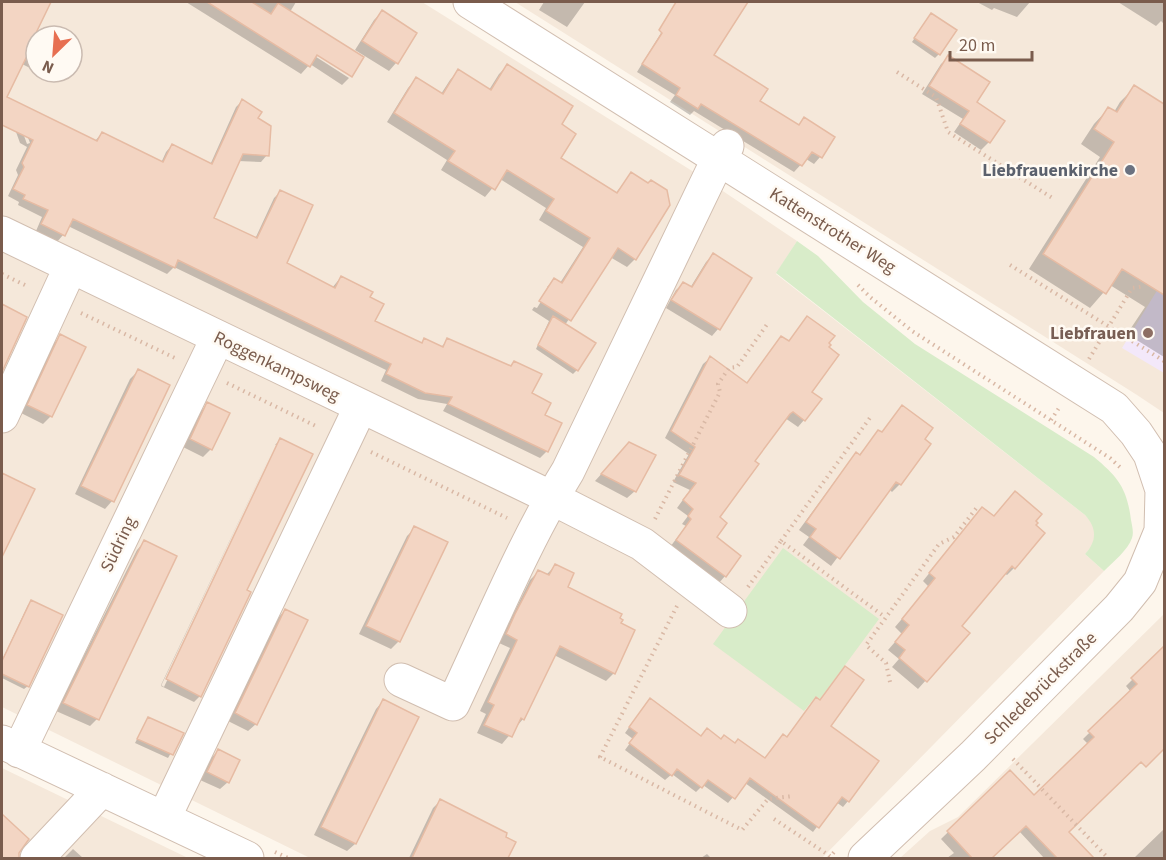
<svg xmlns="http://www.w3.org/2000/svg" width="1166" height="860" font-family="'Source Sans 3',sans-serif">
<rect width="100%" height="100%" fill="#fdf6ec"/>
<path fill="#f5e8da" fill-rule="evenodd" d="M2 2H422L705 179 797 241 776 274 1085 515 1093 524 1095 535 1092 546 1085 554 1104 571 822 858H310L2 707ZM36 36H72V72H36Z
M515 2H1164V413L1137 395Z
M1164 614V858H900L930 831 958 817Z
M2 768 188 858H2Z"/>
<path fill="#f3e8fa" d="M1164 279V373L1122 348Z"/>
<path fill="#d8ecc9" d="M797 241 818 256 863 302 915 344 1094 457C1118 477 1127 488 1131 520 1132 526 1134 532 1132 538 1128 550 1113 562 1104 571L1085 554C1097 541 1097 528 1085 515L776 273Z
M783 548 879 619 820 699 816 696 804 711 713 644Z"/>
<path fill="#0003" fill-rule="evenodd" d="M2 2H50L31 38 36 41V71L22 64 4 95 2 90Z
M186 2H296L290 12 312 50 310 53 349 78 342 85 310 64 301 74Z
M544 2H585L567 27 539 10Z
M680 2H746L712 55 758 101 798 126 804 119 820 157 814 164 806 159 794 172 694 111 690 115 670 102 675 95 637 72Z
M977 2H1030L1017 17 994 8 992 10Z
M1118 2H1164V24L1161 21 1156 26Z
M382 12 415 34 396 63 389 71 355 50 374 20Z
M928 18 939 54 935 58 912 42Z
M949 57 975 103 1003 121 989 142 981 150 954 132 963 119 922 94 941 64Z
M508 65 560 125 559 159 615 194 631 174 635 259 627 267 610 257 565 325 577 370 573 374 536 349 549 321 532 310 534 307 537 308 550 287H547L554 280 560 283 583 247 539 220 546 208 500 179 485 197 441 170 447 160 387 122 408 88 416 79 441 94 450 80 458 71 489 90 499 74Z
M1135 87 1164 106V197L1155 212 1164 217V357L1127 334 1145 307 1110 285 1090 308 1029 269 1100 157 1081 144 1094 124 1108 109 1114 112 1120 102Z
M13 101 95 141 102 133 161 163 166 152 172 145 210 165 236 107 242 101 260 112 256 118 269 127 267 155 261 162 238 161 212 219 255 239 274 198 280 192 311 206 285 264 332 288 341 277 371 292 368 298 382 304 373 322 420 344 425 340 441 347 448 340 509 367 514 362 540 374 530 394 549 403 543 416 560 424 547 451 540 458 443 411 447 404 418 399 381 381 386 370 174 267 167 274 68 226 63 235 57 242 36 231 42 217 18 205 19 202 8 196 18 175 16 170 27 147 20 143 7 107ZM15 111H18L30 143 27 144Z
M713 255 750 278 718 329 712 336 666 308 676 290 683 284 690 288 706 262Z
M2 306 25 317 2 368Z
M808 318 827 344 810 392 804 420 798 427 785 418 753 462 718 518 714 538 725 576 719 583 670 547 686 526 682 524 688 516 677 508 690 490 673 482 689 454 665 438 703 364 710 358 746 384 775 345 781 338 788 342Z
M61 336 51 416 43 424 21 413 53 344Z
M138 371 112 501 105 509 75 494 130 379Z
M208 404 211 449 203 457 183 447 200 412Z
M902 407 923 440 929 444 900 484 892 492 889 489 831 566 803 545 809 537 799 530 849 462 856 454 858 456 879 432 881 433Z
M280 440 245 591 200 696 194 702 161 686 275 445 161 685 164 687 278 445H275Z
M622 451 635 491 627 498 595 481Z
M2 475 33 490 2 554Z
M975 516 993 518 1014 568 1007 575 1004 573 960 626 968 633 918 689 892 667 899 659 888 650 902 634 895 627 929 587 923 581Z
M415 528 399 641 391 649 359 634 407 536Z
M144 542 97 719 90 726 56 711 137 550Z
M555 566 566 588 614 673 606 681 554 655 523 719 502 744 477 733 486 714 480 711 510 648 499 643 530 580 538 572 546 575Z
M31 602 28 686 24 689 2 678V660L28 605Z
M285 610 256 724 248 731 228 721 278 618Z
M1164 648V727L1067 832 1092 858H1044L1019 831 990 858H947L954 853 941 839 1010 772 1034 797 1088 744 1083 739 1131 692 1126 686Z
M383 701 355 844 347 851 314 835 376 709Z
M811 704 828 727 848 801 843 807 836 802 813 832 745 783 728 803 703 785 696 792 672 774 665 780 625 750 633 739 625 733 645 705 701 737 735 745 764 759 783 736 786 738Z
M148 718 182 734 168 758 135 743Z
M218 751 228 782 220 789 200 780 210 759Z
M440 801 514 843 506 858H409L433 808Z
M2 816 27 840 17 854V858H2Z
M1164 829V858H1134Z
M73 849 83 858H64Z
M707 854 711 858H701Z"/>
<path fill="#f3d5c3" stroke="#e6bba3" stroke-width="1.5" d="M2 2H51L36 33V63L26 58 7 97 97 141 102 132 163 162 172 144 212 164 242 99 262 112 258 118 271 126 269 156 243 154 214 218 257 238 280 190 313 205 287 263 335 288 341 276 373 292 370 297 384 304 375 321 422 343 424 338 443 347 447 338 511 366 514 361 542 374 532 393 551 403 545 415 562 423 548 452 448 404 452 397 425 393 386 374 391 364 178 260 175 268 73 219 65 236 41 224 48 210 23 199 25 195 13 189 24 167 22 163 33 140 2 125Z
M207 2H252L271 14 278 3 364 57 352 77 317 55 310 67Z
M676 2H748L714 55 768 89 760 101 799 125 804 117 835 137 822 158 812 152 802 166 701 104 698 109 676 95 680 88 642 64 662 33 659 30Z
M382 10 417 33 398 64 362 41Z
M931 13 957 30 940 55 914 38Z
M948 55 990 82 977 102 1005 121 990 143 960 124 969 111 929 86Z
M507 64 573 106 562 124 576 134 561 158 617 193 631 172 648 183 651 180 667 190 670 205 636 260 618 248 571 321 539 301 554 278 562 283 590 238 546 211 554 199 507 170 495 190 448 161 455 151 394 113 416 77 443 94 458 69 491 90Z
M1134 85 1164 104V295L1122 269 1106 294 1043 254 1114 142 1094 129 1108 107 1117 112Z
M713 253 752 278 720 330 671 300 683 282 692 287Z
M2 304 27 317 2 372Z
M553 316 596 343 578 371 538 345Z
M807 316 835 336 829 343 831 345 829 347 839 355 812 392 822 399 805 421 793 412 790 414 755 461 759 464 720 517 727 523 717 537 741 556 726 577 676 540 691 519 688 516 693 509 683 500 696 483 679 475 695 447 671 431 710 356 747 383 781 336 789 341Z
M60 334 86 347 52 417 27 405Z
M138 369 170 385 114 502 81 486Z
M207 402 230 413 212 450 190 439Z
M902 405 933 428 925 439 931 444 901 485 896 482 840 559 810 537 816 529 806 522 856 452 860 455 878 430 882 432Z
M280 438 313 454 247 590 251 592 201 697 166 679Z
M629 442 656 455 636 492 601 474Z
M2 473 35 489 2 557Z
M1015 491 1042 514 1036 521 1038 523 1036 525 1045 533 1015 569 1012 566 962 626 970 633 927 682 899 658 905 650 895 642 909 625 902 619 935 578 929 573 982 507 994 516Z
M414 526 448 542 400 642 366 626Z
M144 540 177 556 99 720 63 703Z
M555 564 574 573 568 587 622 614 620 618 623 620 621 623 635 630 615 674 560 646 524 720 521 718 512 737 484 725 494 705 488 702 517 640 506 634 515 614 538 570 549 575Z
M31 600 63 615 29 687 2 674V661Z
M285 609 308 620 257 725 235 713Z
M1164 646V749L1146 767 1141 762 1069 832 1094 858H1057L1026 826 992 858H972L947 831 1010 770 1034 795 1094 737 1088 731 1137 684 1131 678Z
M845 666 864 680 831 726 879 761 849 802 842 797 819 828 750 778 735 799 708 780 702 788 677 769 672 776 629 743 637 733 629 727 650 698 701 736 707 728 721 739 724 735 735 743 738 739 765 758 783 734 787 737 816 697 820 700Z
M383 699 419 717 356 844 321 827Z
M148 717 184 733 173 755 137 739Z
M218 749 240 760 229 783 207 772Z
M440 799 507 833 506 837 516 842 508 858H412Z
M2 814 29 839 19 853V858H2Z"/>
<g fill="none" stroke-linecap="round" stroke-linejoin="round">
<g stroke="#d1beb0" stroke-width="35">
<path id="minor" d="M470 2 1114 408 1136 433 1150 454 1162 490 1161 531 1140 582 1119 608 973 756 865 858
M2 233 552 498 642 544 730 611
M2 416 71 266
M401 680 453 704C490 626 523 544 568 471L711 174 727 146
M2 742 247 858
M19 751 218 337
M164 818 361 406
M37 858 102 789"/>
</g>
<path stroke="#d9b8a5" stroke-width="4" stroke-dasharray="1.5 4.5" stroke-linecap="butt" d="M897 72 936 97 948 132 1054 199
M1010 265 1164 361
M2 274 29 287
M858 285 870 297 912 331 1110 458 1122 469
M81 313 175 358
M1089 359 1132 288 1145 286
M227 383 318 427
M1051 420 1059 408
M371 452 507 518
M655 519 720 392 718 384 729 368 737 367 768 323
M781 541 872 415
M748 587 781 541 885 617
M677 606 600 757 742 830 768 799 793 796
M890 682 886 663 866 645 939 544 954 537 978 506
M1013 759 1108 858
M774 819 830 856
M275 852 288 858
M829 858 835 851"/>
<use href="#minor" stroke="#fff" stroke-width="33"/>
</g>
<circle fill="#6b7280" stroke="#fffaf3" stroke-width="2" cx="1130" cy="170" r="6"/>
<circle fill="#8d6e63" stroke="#fffaf3" stroke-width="2" cx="1148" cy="333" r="6"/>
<g text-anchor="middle" stroke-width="5" stroke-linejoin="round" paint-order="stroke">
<g font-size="18" font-weight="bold" fill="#5b616d" stroke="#fffaf3" text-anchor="end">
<text x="1118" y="176">Liebfrauenkirche</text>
</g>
<g font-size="18" fill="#7a5c4d" stroke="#fffaf3">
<text transform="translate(833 230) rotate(32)" y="6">Kattenstrother Weg</text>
<text transform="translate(277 366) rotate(26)" y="6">Roggenkampsweg</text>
<text transform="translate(118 544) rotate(-64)" y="6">Südring</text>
<text transform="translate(1040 688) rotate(-45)" y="6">Schledebrückstraße</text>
</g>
<g font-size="18" font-weight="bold" fill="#785e54" stroke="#fffaf3" text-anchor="end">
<text x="1136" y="339">Liebfrauen</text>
</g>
</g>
<rect width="1166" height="860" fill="none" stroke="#7a5c4d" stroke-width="6"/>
<g transform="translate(54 54) rotate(205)"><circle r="28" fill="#fffaf3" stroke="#cabbb1" stroke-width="1.5"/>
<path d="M0-4.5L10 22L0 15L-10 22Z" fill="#e76f51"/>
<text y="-9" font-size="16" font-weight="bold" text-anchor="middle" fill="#7a5c4d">N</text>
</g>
<path d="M950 51v9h82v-9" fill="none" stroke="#7a5c4d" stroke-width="3"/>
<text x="959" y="51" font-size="18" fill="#7a5c4d" stroke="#fffaf3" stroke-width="4.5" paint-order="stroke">20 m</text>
</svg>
